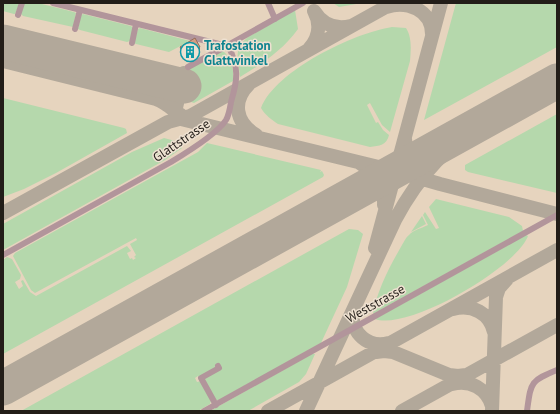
<svg xmlns="http://www.w3.org/2000/svg" width="560" height="414" font-family="'PT Sans',sans-serif">
<rect width="100%" height="100%" fill="#eee1d1"/>
<path fill="#e6d4be" d="M3 3H557V411H3Z"/>
<path fill="#b5d8ac" d="M3 3H20L15 14H14L3 11Z
M23 3H38L74 12 76 13 73 27 23 16 21 14Z
M333 3H362L339 7Z
M456 3H557V47L424 120Z
M295 10 298 29C283 50 262 64 240 77 239 60 232 50 248 37Z
M83 14 131 26 133 28 130 41 127 42 80 30 78 29 81 15Z
M392 27 406 28C412 37 411 50 410 61L390 132 382 125 370 103 367 105 376 123 378 122 383 130 389 135C387 145 379 146 370 147L278 124C272 120 265 115 261 108 276 70 354 33 392 27Z
M140 28 190 41 169 52 136 44 134 43 138 29Z
M3 30 181 74 179 81 159 75 156 84 177 89 176 95 3 52Z
M223 51C232 59 234 69 233 81L194 103 182 99 181 98 189 69Z
M3 98 124 128 126 129 127 133 56 173 24 189 3 197Z
M557 114V193L468 172 465 170V165Z
M164 138 179 142 182 144V148L165 160 3 250V224L132 152Z
M207 143 321 170 320 172 322 171 324 175 323 177 3 354V260L7 257 12 259 21 275 20 279 15 282 19 289 23 286 21 281 23 280 30 292 36 296 127 246 131 251 127 253 130 259 132 258 133 260 136 258 134 257 136 255 130 244 137 240 136 238 35 293 31 290 13 256 15 253 198 152Z
M436 199 509 217 522 226 523 231 373 314C377 290 390 266 402 245 404 242 406 237 409 235 413 230 422 228 428 225L423 215 425 212 436 229 439 228 429 207Z
M422 216 426 224 411 232Z
M349 229 358 230 363 234 347 287 321 343 219 400H216L198 376 195 378 197 382 201 381 211 401 210 404 198 411H21Z
M526 235 528 236C516 268 408 331 375 319Z
M312 354H315L306 374 299 382 248 411H210Z"/>
<g fill="none" stroke-linecap="round" stroke-linejoin="round">
<path stroke="#b2a89a" stroke-width="14" d="M386 7C407 0 432 10 432 34
M309 49C319 38 321 24 314 11 322 24 335 30 351 26
M3 61 156 99C169 103 176 115 189 120
M249 84C232 101 235 122 256 135
M181 115 175 112 184 73
M181 119 395 171 440 184 557 214
M405 139C406 155 413 169 427 178
M360 163C374 172 385 187 384 205
M3 213 168 122 190 116 393 3
M375 248 441 3
M453 309C472 304 490 313 494 332
M353 312C350 333 369 349 389 343
M376 352 384 351 393 352 449 375 458 376 466 375
M452 384C470 379 487 389 492 406
M268 411 557 250
M306 411 395 220C420 173 448 145 493 116
M402 411 557 325
M492 411 496 297 499 288 507 279"/>
<path stroke="#b2a89a" stroke-width="35" d="M3 42 184 86
M3 388 557 81"/>
<path stroke="#b2959b" stroke-width="6" d="M53 3 223 45H228
M268 3 275 19
M18 15 22 3
M75 29 80 10
M132 43 136 24
M188 67 221 49 223 45
M3 255 171 162C186 153 217 134 226 120 229 115 230 108 231 102 238 79 239 68 228 45L303 3
M216 405 201 378 219 368 218 366
M204 411 557 215
M527 411C531 382 530 381 557 370"/>
</g>
<path fill="#b78770" d="M180 47 200 52 185 61 180 52Z"/>
<path fill="#956e5b" d="M200 47V52L185 61V55Z"/>
<path fill="#d59d82" stroke="#956e5b" d="M195 38 200 47 185 55 180 47Z"/>
<defs>
<g id="building-ring" transform="scale(1)"><circle r="9.5" fill="#eee1d1" stroke="#0f9aa8" stroke-width="1.5"/><path d="M-4-6H4V6H1V3H-1V6H-4ZM-2.5-4.3h1.7v1.8h-1.7ZM.8-4.3h1.7v1.8H.8ZM-2.5-1h1.7V.8h-1.7ZM.8-1h1.7V.8H.8Z" fill="#0f9aa8"/></g>
</defs>
<g fill-rule="evenodd">
<use href="#building-ring" x="190" y="52"/>
</g>
<g text-anchor="middle" stroke-width="3" stroke-linejoin="round" paint-order="stroke">
<g font-size="13" font-weight="bold" fill="#0d838f" stroke="#eee1d1" text-anchor="start">
<text x="204" y="50">Trafostation<tspan x="204" dy="15">Glattwinkel</tspan></text>
</g>
<g font-size="13" fill="#221d18" stroke="#eee1d1">
<text transform="translate(181 140) rotate(-34)" y="5">Glattstrasse</text>
<text transform="translate(375 303) rotate(-29)" y="5">Weststrasse</text>
</g>
</g>
<rect width="560" height="414" fill="none" stroke="#221d18" stroke-width="8"/>
</svg>
